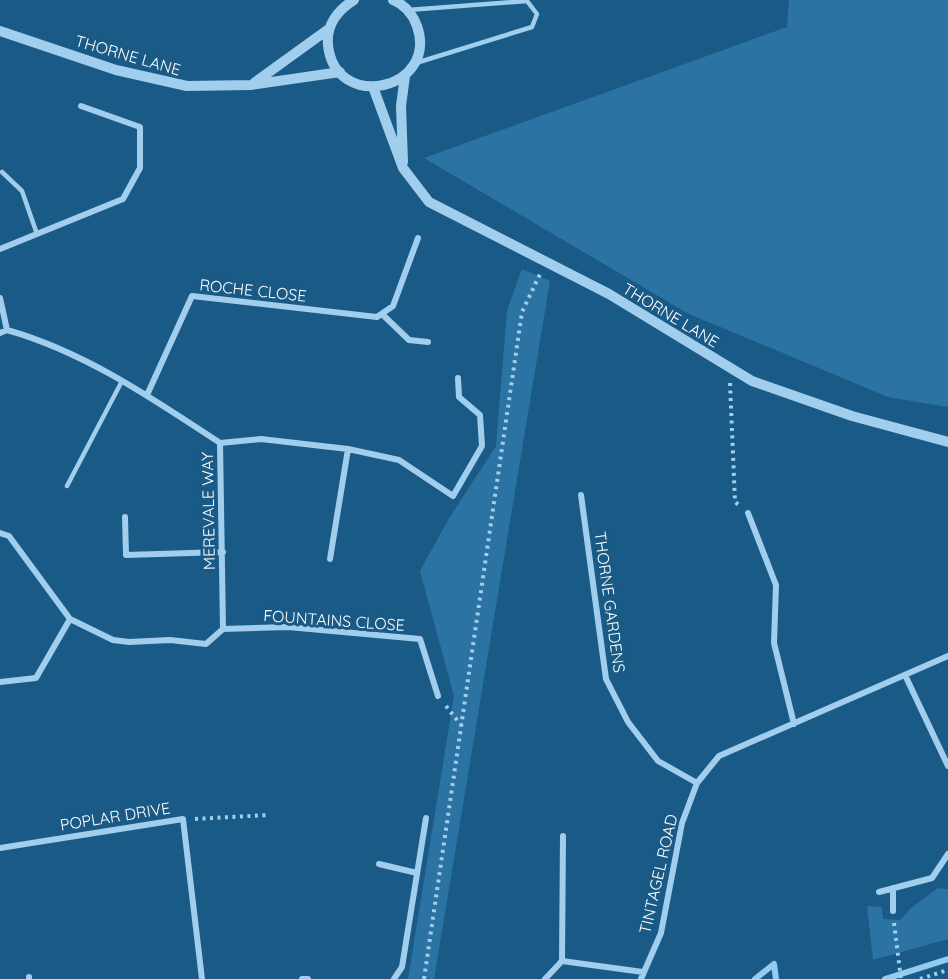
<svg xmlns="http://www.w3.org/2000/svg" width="948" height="979" font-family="Quicksand,sans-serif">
<rect width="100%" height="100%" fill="#1a5a86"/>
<path fill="#2a73a3" d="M789 0H948V407L888 397 687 313 424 158 787 27Z
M522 269 550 281 434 979H408L454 696 420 571 448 520 496 446 507 310Z
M938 888 948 889V939L873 960 867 906 882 907 883 919 900 920 912 907Z"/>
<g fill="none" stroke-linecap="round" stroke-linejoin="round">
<path stroke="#94cbee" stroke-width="6" d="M755 979 774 964 776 979
M885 979 948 959"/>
<path stroke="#a1ceec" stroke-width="4" stroke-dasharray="3 4.5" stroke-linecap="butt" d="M730 383 735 502 740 506
M446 706 461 725
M195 819 268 815
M894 923 901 979
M424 979 522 312 540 274
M920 979 948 970"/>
<path stroke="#a1ceec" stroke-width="4.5" d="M408 10 527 1 537 14 532 27 416 63
M2 172 22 191 37 234
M67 486 122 381"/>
<path stroke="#a1ceec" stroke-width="6" d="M0 249 123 199 140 168V127L81 106
M0 298 7 330
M382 314 409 340 428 342
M0 333 7 330C85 352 153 399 220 443
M147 395 192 296 377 317 393 306 418 238
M220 443 261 439 348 449 399 460 453 496 482 446 480 415 459 397 458 378
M581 495 606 679 628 722 658 761 697 783
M748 513 776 585 774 643 794 724
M125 517 126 555 223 552
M0 533 9 536 70 619 113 640 129 642 170 640 206 644 223 629 220 443
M330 559 348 449
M223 629 288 627 420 639 438 696
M905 675 948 766
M0 682 36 678 70 619
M0 848 183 819 202 979
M379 864 417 873
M879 892 932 878 948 854
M893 911V888
M562 961 563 836
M29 977V979
M302 979H308
M394 979 402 967 426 818
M545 979 562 961 643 972
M641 979 661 933 682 823 697 783 719 756 948 656"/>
<path stroke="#a1ceec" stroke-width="10" d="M354 0C338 10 326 25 328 45 335 113 439 90 417 26 413 15 405 5 393 0
M0 31 116 70 187 86 251 85 340 72
M254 83 330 28
M373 87 403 168 429 202 609 294 752 381 852 416 948 442
M403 162 401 106 405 76"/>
</g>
<g text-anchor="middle" stroke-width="6" stroke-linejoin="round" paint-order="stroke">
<g font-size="16" fill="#fff" stroke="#1a5a86">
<text transform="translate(128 55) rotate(16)" y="6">THORNE LANE</text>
<text transform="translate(253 290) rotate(6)" y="6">ROCHE CLOSE</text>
<text transform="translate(671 315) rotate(31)" y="6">THORNE LANE</text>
<text transform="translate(208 511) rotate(-91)" y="6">MEREVALE WAY</text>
<text transform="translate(610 602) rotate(82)" y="6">THORNE GARDENS</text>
<text transform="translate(334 620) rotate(4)" y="6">FOUNTAINS CLOSE</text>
<text transform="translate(115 816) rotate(-9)" y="6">POPLAR DRIVE</text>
<text transform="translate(658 874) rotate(-77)" y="6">TINTAGEL ROAD</text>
</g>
</g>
</svg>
